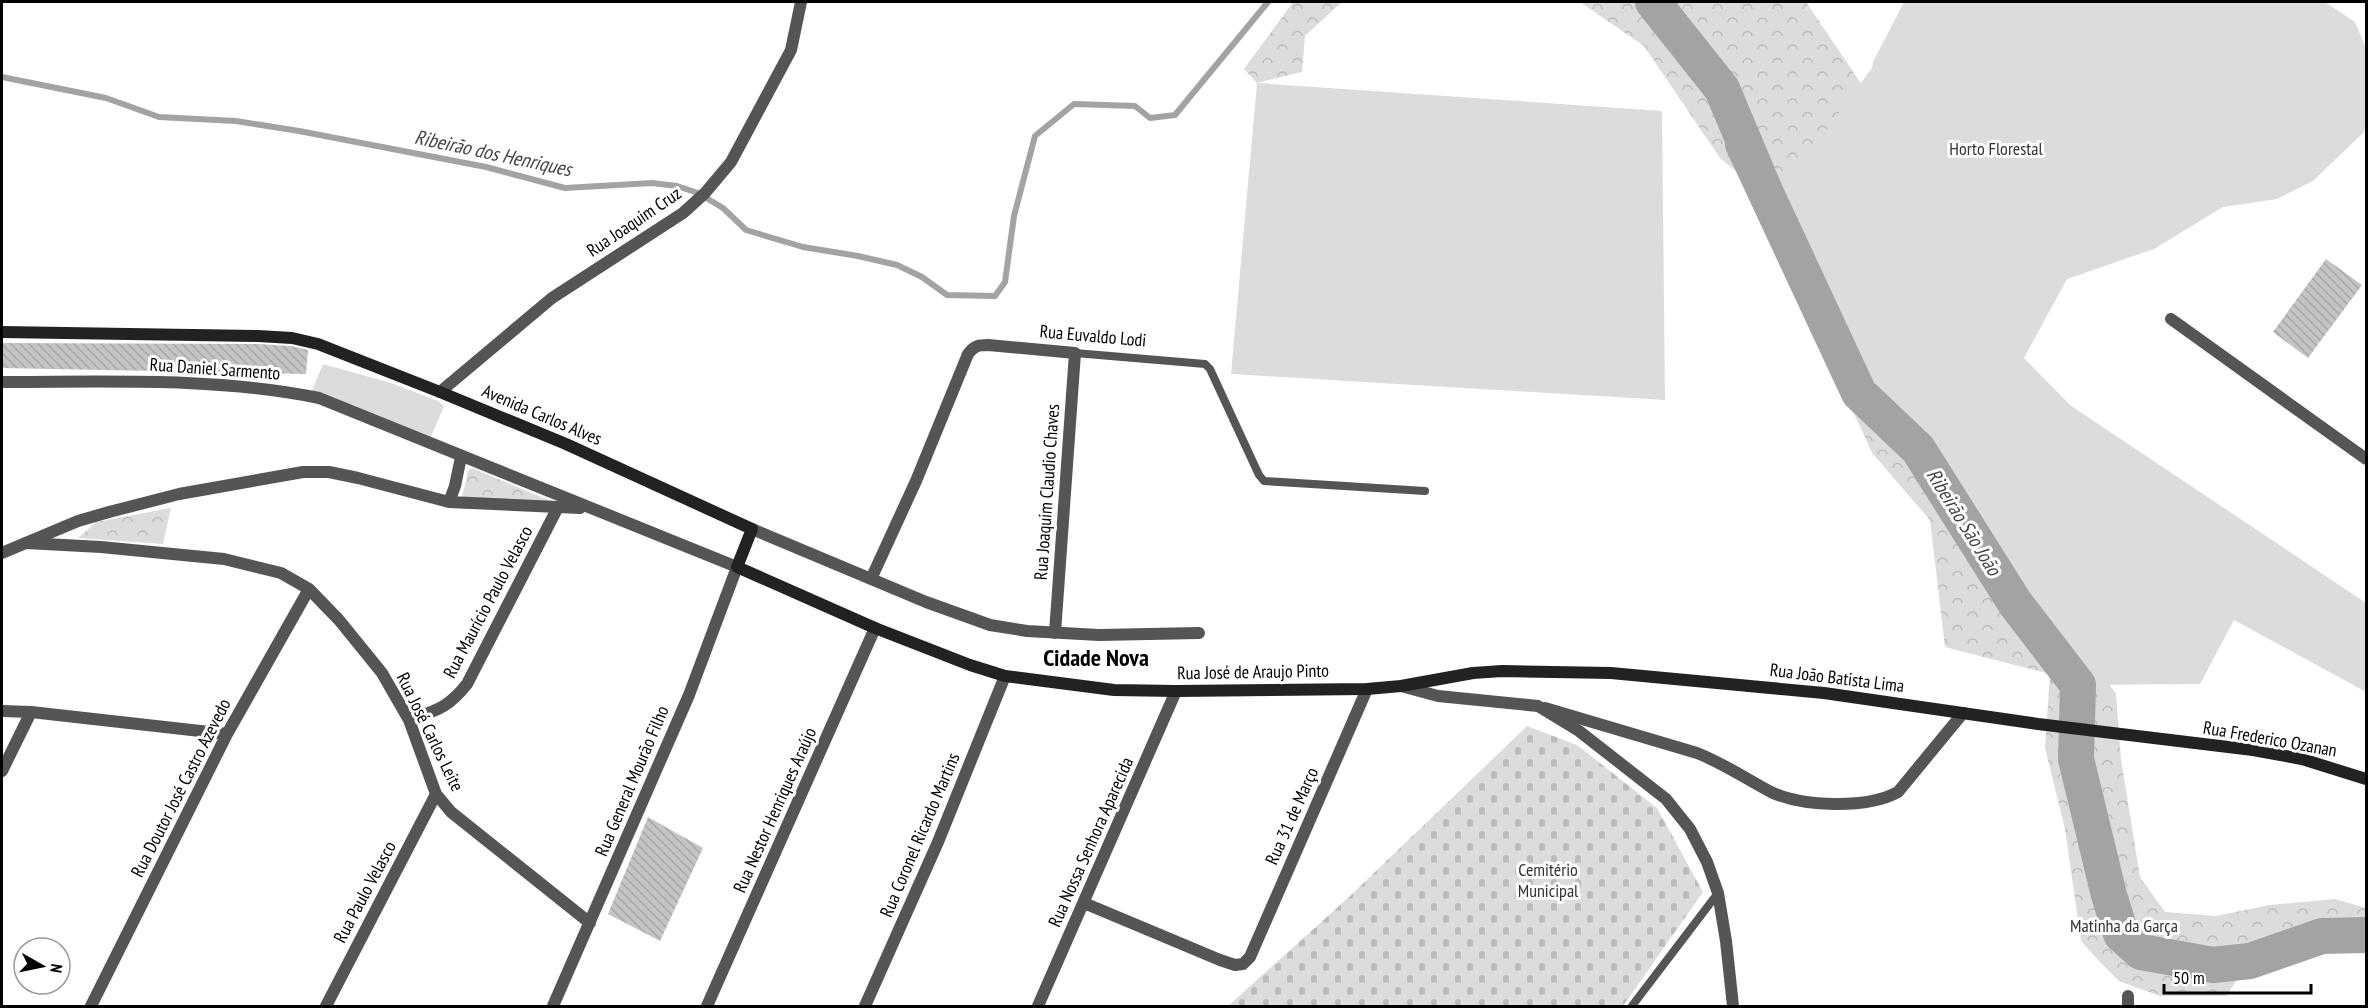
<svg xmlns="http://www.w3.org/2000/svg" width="2368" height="1008" font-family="'PT Sans Narrow',sans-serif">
<defs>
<pattern id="forest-crowns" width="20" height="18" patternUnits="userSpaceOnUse" patternTransform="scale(1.5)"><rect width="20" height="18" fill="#dcdcdc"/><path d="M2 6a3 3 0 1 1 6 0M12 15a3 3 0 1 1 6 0" fill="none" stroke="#bbb"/></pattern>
<pattern id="cemetery-stones" width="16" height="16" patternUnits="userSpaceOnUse" patternTransform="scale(1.5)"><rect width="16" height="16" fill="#dcdcdc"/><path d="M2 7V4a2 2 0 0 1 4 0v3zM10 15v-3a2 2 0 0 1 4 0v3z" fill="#bbb"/></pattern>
<pattern id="building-back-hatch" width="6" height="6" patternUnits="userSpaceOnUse" patternTransform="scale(1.5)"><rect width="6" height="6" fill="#c4c4c4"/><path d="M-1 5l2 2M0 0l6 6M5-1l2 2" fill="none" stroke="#a7a7a7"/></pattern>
</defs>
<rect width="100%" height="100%" fill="#fff"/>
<path fill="url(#forest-crowns)" d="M1293 2H1342L1305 36 1302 72 1257 83 1244 69Z
M1580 2H1806L1879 110 2020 556 2116 694 2121 759 2140 877 2165 912 2216 916 2269 905 2335 899 2366 908V943L2322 936 2250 961 2226 996H2160L2119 981 2097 959 2081 941 2065 829 2045 748 2050 674 1945 647 1930 520 1872 453 1748 181 1720 158 1644 46Z
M472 468 553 502 462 498 468 471Z
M171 508 163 544 78 538 96 522Z"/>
<path fill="url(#cemetery-stones)" d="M1527 726 1577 745 1657 808 1703 892 1623 1006H1228L1349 897Z"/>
<path fill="#dcdcdc" d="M1904 2H2325L2355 22 2366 48V126L2363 133 2313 181 2277 199 2223 207 2154 249 2067 279 2024 358 2070 405 2366 603V692L2234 620 2200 684 2078 685 2015 603 1918 449 1859 393 1764 189 1806 157 1872 68 1873 62Z
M1257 83 1662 111 1665 400 1231 374Z
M323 364 391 383 438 401 444 406 431 437 311 393Z"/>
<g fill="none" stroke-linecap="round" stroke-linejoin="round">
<path stroke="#a3a3a3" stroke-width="6" d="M2 77 106 98 159 117 236 121 299 131 486 167 565 188 652 183 677 186 698 193 723 208 746 230 803 247 858 256 897 265 922 277 947 295 995 296 1005 282 1014 216 1035 136 1074 104 1135 106 1150 118 1175 115 1268 2"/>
<path stroke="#a3a3a3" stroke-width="36" d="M1653 2 1722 89 1764 189 1743 144 1859 393 1918 449 2015 603 2078 685 2076 759 2109 895 2121 934 2141 952 2213 965 2250 961 2322 936 2366 935"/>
</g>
<path fill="url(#building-back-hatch)" d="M2326 259 2362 285 2308 358 2273 332Z
M2 343 258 344 291 346 308 350 306 374 2 368Z
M648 817 703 848 660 941 608 914Z"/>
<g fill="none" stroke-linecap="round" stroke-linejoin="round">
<path stroke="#555" stroke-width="8" d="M1075 353 1205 364 1210 369 1259 475 1264 481 1425 491
M1632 1006 1718 893"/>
<path stroke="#555" stroke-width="12" d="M2171 319 2366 459
M440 392 552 298 683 213 705 193 731 162 791 50 801 2
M752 529 926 602 990 625 1027 631 1099 635 1199 633
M26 543 101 547 224 559 281 573 309 589 339 620 382 673 409 720 436 794 451 812 590 923
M871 579 916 481 968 354C974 346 978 345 988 345L1075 353 1055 633
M1545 708 1697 753C1725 764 1746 779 1771 792 1803 807 1867 809 1898 792L1963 713
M2 711 31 712 227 734
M409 720C437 710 448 708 467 684L558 507
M2 771 31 712
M1084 903 1220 960 1235 965 1243 964 1250 957 1367 689
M2128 996V1006
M91 1006 227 734 309 589
M326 1006 436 794
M553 1006 689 695 737 567
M707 1006 875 628
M865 1006 938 842 1005 676
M1038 1006 1176 691"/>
<path stroke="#555" stroke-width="12" d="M2 382C108 382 215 377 319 398L737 567
M449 502 580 508
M2 553 78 521 109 512 179 494 303 472H329L358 478 449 502 455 486 461 457
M1401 686 1438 696 1538 706 1579 731 1666 799 1690 829 1707 862 1718 893 1726 941 1733 1006"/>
<path stroke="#222" stroke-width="12" d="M2 332 258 336 292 338 318 344 440 392 566 444 752 529 737 567 875 628 970 665 1005 676 1114 690 1176 691 1367 689 1401 686 1473 673 1502 671 1611 673 1824 693 2038 724 2253 750 2302 759 2366 779"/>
</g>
<g text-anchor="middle" stroke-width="6" stroke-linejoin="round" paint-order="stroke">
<g font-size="18" fill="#333" stroke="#fff">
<text x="1996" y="155">Horto Florestal</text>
<text x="1548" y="876">Cemitério<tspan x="1548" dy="21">Municipal</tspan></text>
<text x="2124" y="932">Matinha da Garça</text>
</g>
<g font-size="18" fill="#000" stroke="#fff">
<text transform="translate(634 222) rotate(-34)" y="6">Rua Joaquim Cruz</text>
<text transform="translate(1093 336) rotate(5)" y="6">Rua Euvaldo Lodi</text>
<text transform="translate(215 369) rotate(4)" y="6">Rua Daniel Sarmento</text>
<text transform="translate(542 415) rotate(23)" y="6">Avenida Carlos Alves</text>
<text transform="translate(1047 492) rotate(-86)" y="6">Rua Joaquim Claudio Chaves</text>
<text transform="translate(488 602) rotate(-62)" y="6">Rua Maurício Paulo Velasco</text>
<text transform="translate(1253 672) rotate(-1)" y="6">Rua José de Araujo Pinto</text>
<text transform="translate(1837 678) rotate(7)" y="6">Rua João Batista Lima</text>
<text transform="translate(430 732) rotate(64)" y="6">Rua José Carlos Leite</text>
<text transform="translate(2270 739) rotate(10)" y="6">Rua Frederico Ozanan</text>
<text transform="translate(632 781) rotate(-67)" y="6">Rua General Mourão Filho</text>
<text transform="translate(181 788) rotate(-63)" y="6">Rua Doutor José Castro Azevedo</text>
<text transform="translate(775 810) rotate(-66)" y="6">Rua Nestor Henriques Araújo</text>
<text transform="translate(1292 816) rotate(-66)" y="6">Rua 31 de Março</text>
<text transform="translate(920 835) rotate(-67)" y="6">Rua Coronel Ricardo Martins</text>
<text transform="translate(1091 842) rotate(-66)" y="6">Rua Nossa Senhora Aparecida</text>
<text transform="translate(365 892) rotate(-62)" y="6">Rua Paulo Velasco</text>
</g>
<g font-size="20" font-style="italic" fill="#444" stroke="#fff">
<text transform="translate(493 153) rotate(12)" y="7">Ribeirão dos Henriques</text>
<text transform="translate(1964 522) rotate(58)" y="7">Ribeirão São João</text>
</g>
<g font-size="24" font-weight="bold" fill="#000" stroke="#fff">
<text x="1096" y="666">Cidade Nova</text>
</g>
</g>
<rect width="2368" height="1008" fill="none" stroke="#000000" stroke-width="6"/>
<g transform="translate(42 966) rotate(99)"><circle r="28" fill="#ffffff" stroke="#999999" stroke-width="1.5"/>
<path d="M0-4.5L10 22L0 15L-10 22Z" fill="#000000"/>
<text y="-9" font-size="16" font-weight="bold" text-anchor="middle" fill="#000000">N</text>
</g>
<path d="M2164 984v9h147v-9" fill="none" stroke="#000000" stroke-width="3"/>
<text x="2173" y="984" font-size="18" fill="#000000" stroke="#ffffff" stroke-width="4.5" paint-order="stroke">50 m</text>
</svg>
